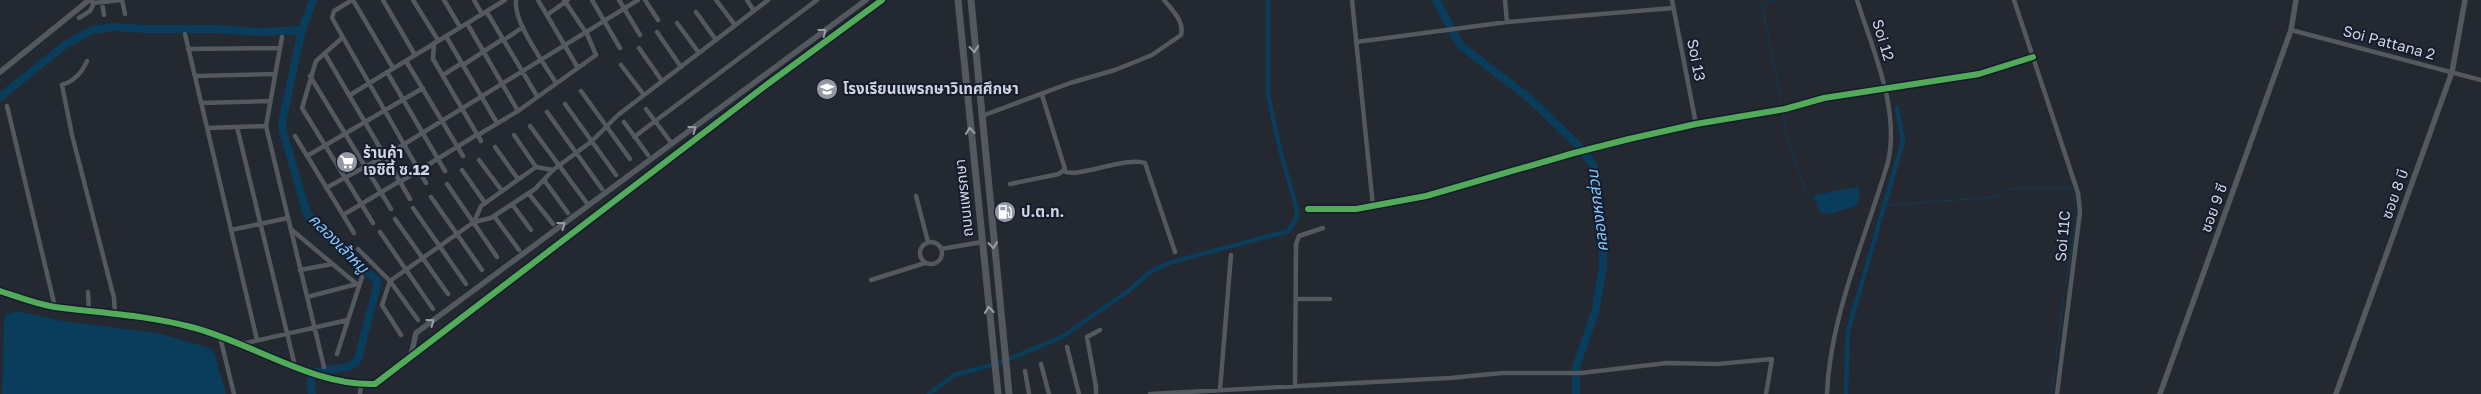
<svg xmlns="http://www.w3.org/2000/svg" width="2481" height="394" font-family="'Golos Text','Noto Sans Thai',sans-serif">
<rect width="100%" height="100%" fill="#232831"/>
<path fill="#0a3d5c" d="M1857 187 1860 190 1857 206 1830 214 1820 212 1817 206 1818 202 1814 201 1815 195Z
M17 311 62 321 158 333 213 349 226 394H2L4 317 7 314Z"/>
<g fill="none" stroke-linecap="round" stroke-linejoin="round">
<path stroke="#0a3d5c" stroke-width="1" d="M1759 0 1762 4
M1775 0 1762 5 1781 101
M1783 112 1787 140 1807 193 1818 202
M1880 206 1995 197 2008 189 2070 187 2073 189C2079 222 2071 253 2065 285
M2056 358 2064 292
M2051 394 2055 366"/>
<path stroke="#0a3d5c" stroke-width="4.5" d="M929 394 954 375 999 363 1062 337 1131 289 1151 271 1172 262 1288 231 1296 219 1297 209 1281 153 1268 96V0
M1846 394 1848 331 1903 141 1897 108"/>
<path stroke="#0a3d5c" stroke-width="8" d="M1436 0 1460 45 1529 98 1579 146 1594 166 1603 239V268L1595 312 1576 367V394
M0 97 65 45 92 30 112 27 146 29H216L261 32 302 30
M312 394C303 354 345 380 358 359L378 282 307 214 283 132 282 122 302 30 313 0"/>
<path stroke="#54585f" stroke-width="4.5" d="M89 0 94 3 120 0
M122 0 125 14
M352 0 334 11 332 18 426 183
M353 0 393 68
M383 0 415 55
M413 0 438 40
M444 0 460 27
M474 0 482 14
M516 0C513 22 544 63 556 83
M538 0 578 68
M592 0 620 48
M619 0 640 35
M645 0 658 20
M716 0 735 25
M747 0 754 11
M1352 0 1373 206
M1505 0 1507 22
M1672 0 1696 124
M2014 0 2078 193 2080 212 2057 394
M102 2 104 15
M696 12 716 40
M488 14 537 96
M547 15 568 0
M79 18 90 11 94 3
M677 23 699 53
M468 25 518 111
M2291 30 2481 80
M657 32 681 67
M185 34 257 340
M282 37 266 126 324 367
M342 38 316 61 302 108 373 223
M447 38 497 123
M504 40 523 27
M1356 42 1507 22 1673 8
M434 43 433 59 481 141
M639 48 662 81
M188 49 280 48
M325 54 410 199
M87 61C82 73 74 81 62 85L72 135 114 298 115 313
M406 61 463 156
M463 65 503 39
M621 65 644 95
M387 72 445 171
M443 75 462 63
M195 76 275 74
M310 76 391 209
M581 91 630 159
M350 95 505 0
M201 103 270 101
M565 104 616 175
M7 106 55 307
M646 109 670 141
M547 112 602 189
M982 116 1070 83 1115 70 1152 55 1181 35C1185 22 1172 10 1164 0
M624 122 648 155
M530 126 586 202
M237 127 294 362
M207 128 266 126
M478 135 518 111 596 55 587 34 564 0
M514 135 536 167
M295 136 354 233
M634 137 817 0
M495 147 518 179
M307 156 423 88
M479 160 502 191
M462 170 485 203
M1064 171C1076 179 1126 156 1145 163L1175 252
M544 180 568 213
M400 182 478 134
M447 184 497 257
M1010 184 1059 174 1065 169 1042 95
M326 188 385 156 638 0
M529 194 553 224
M916 196 928 242
M431 197 482 270
M512 204 531 230
M413 208 466 284
M1308 209H1356L1426 196 1574 153 1629 139 1696 124 1785 109 1824 98 1979 74 2033 57
M343 215 400 181
M494 216 519 250
M395 219 448 294
M474 222 481 206 536 167 553 170
M231 230 288 218
M292 230 359 286
M380 232 433 309
M920 253a11 11 0 1 1 22 0a11 11 0 1 1-22 0Z
M358 249 390 281 418 320
M941 249 982 242
M300 270 332 264
M871 280 925 263
M88 292 89 311
M307 297 357 284
M1296 299H1330
M401 335 382 305 390 281 474 222 491 218 535 189 553 170 592 141 618 115 768 0
M220 337 234 394
M239 343H246L348 320 362 277
M1067 347 1079 394
M337 354 348 320
M1041 364 1049 394
M1025 371 1029 394
M1295 386 1296 244 1299 236 1323 228
M1220 390 1231 255
M360 394 361 384
M1096 394V387L1087 337 1100 330
M1150 394 1450 378 1502 373H1581L1667 363 1717 364 1772 359 1766 394
M1827 394C1830 316 1866 237 1888 162 1900 109 1873 51 1857 0"/>
<path stroke="#54585f" stroke-width="5.5" d="M0 72 89 0
M0 291C18 297 36 304 55 307 100 313 146 315 191 327 251 342 312 386 375 384L769 83 882 0
M411 355 416 333 866 0
M2160 394 2291 30 2296 0
M2336 394 2452 72 2465 0"/>
<path stroke="#54585f" stroke-width="7" d="M958 0 998 394
M971 0 1009 394"/>
<g stroke="#141c2d" stroke-width="9">
<path id="cycleway" d="M1308 209H1356L1426 196 1574 153 1629 139 1696 124 1785 109 1824 98 1979 74 2033 57
M0 291C18 297 36 304 55 307 100 313 146 315 191 327 251 342 312 386 375 384L769 83 882 0"/>
</g>
<use href="#cycleway" stroke="#51ab58" stroke-width="6"/>
</g>
<defs><path id="oneway-chevron" d="M-2-3.5L2.5 0L-2 3.5" fill="none" stroke-width="1.6" stroke-linecap="round" stroke-linejoin="round" transform="scale(1.25)"/></defs>
<g stroke="#989da6">
<use href="#oneway-chevron" transform="translate(823 32) rotate(-37)"/>
<use href="#oneway-chevron" transform="translate(974 49) rotate(85)"/>
<use href="#oneway-chevron" transform="translate(693 129) rotate(-36)"/>
<use href="#oneway-chevron" transform="translate(970 131) rotate(-96)"/>
<use href="#oneway-chevron" transform="translate(562 225) rotate(-36)"/>
<use href="#oneway-chevron" transform="translate(993 245) rotate(84)"/>
<use href="#oneway-chevron" transform="translate(989 310) rotate(-96)"/>
<use href="#oneway-chevron" transform="translate(431 322) rotate(-36)"/>
</g>
<defs>
<g id="school-disc" transform="scale(1.125)"><circle r="9.5" fill="#9398a3" stroke="#141c2d"/><path d="M0-5L7-2L0 1L-7-2ZM-4 1L0 2.5L4 1V4Q0 6-4 4Z" fill="#fff"/></g>
<g id="supermarket-disc" transform="scale(1.125)"><circle r="9.5" fill="#9398a3" stroke="#141c2d"/><path d="M-6-5.5h2.5l.6 2H6L4.5 2H-2.5L-4.4-4H-6ZM-1.5 3.2a1.3 1.3 0 1 0 .1 0ZM3 3.2a1.3 1.3 0 1 0 .1 0Z" fill="#fff"/></g>
<g id="fuel-disc" transform="scale(1.125)"><circle r="9.5" fill="#9398a3" stroke="#141c2d"/><path d="M-5.5-6h7V0h2V4h1.3V-2.5L3-4.5l.8-.8L6-3V5H2.5V1h-1V6h-7ZM-4.2-4.7v3.2H.2V-4.7Z" fill="#fff"/></g>
</defs>
<g fill-rule="evenodd">
<use href="#school-disc" x="827" y="89"/>
<use href="#supermarket-disc" x="347" y="162"/>
<use href="#fuel-disc" x="1005" y="212"/>
</g>
<g text-anchor="middle" stroke-width="4" stroke-linejoin="round" paint-order="stroke">
<g font-size="15" fill="#cfd5e0" stroke="#141c2d">
<text transform="translate(1883 40) rotate(73)" y="5">Soi 12</text>
<text transform="translate(2389 43) rotate(15)" y="5">Soi Pattana 2</text>
<text transform="translate(1696 60) rotate(79)" y="5">Soi 13</text>
<text transform="translate(2395 194) rotate(-70)" y="5">ซอย 8 บี</text>
<text transform="translate(964 198) rotate(-96)" y="5">ถนนแพรกษา</text>
<text transform="translate(2214 208) rotate(-70)" y="5">ซอย 9 ซี</text>
<text transform="translate(2063 236) rotate(-85)" y="5">Soi 11C</text>
</g>
<g font-size="15" font-weight="bold" fill="#cfd5e0" stroke="#141c2d" text-anchor="start">
<text x="843" y="94">โรงเรียนแพรกษาวิเทศศึกษา</text>
<text x="363" y="158">ร้านค้า<tspan x="363" dy="17">เจซิตี้ ซ.12</tspan></text>
<text x="1021" y="217">ป.ต.ท.</text>
</g>
<g font-size="16" font-style="italic" fill="#84cafe" stroke="#141c2d">
<text transform="translate(1597 211) rotate(-97)" y="6">คลองหกส่วน</text>
<text transform="translate(339 243) rotate(45)" y="6">คลองเล้าหมู</text>
</g>
</g>
</svg>
